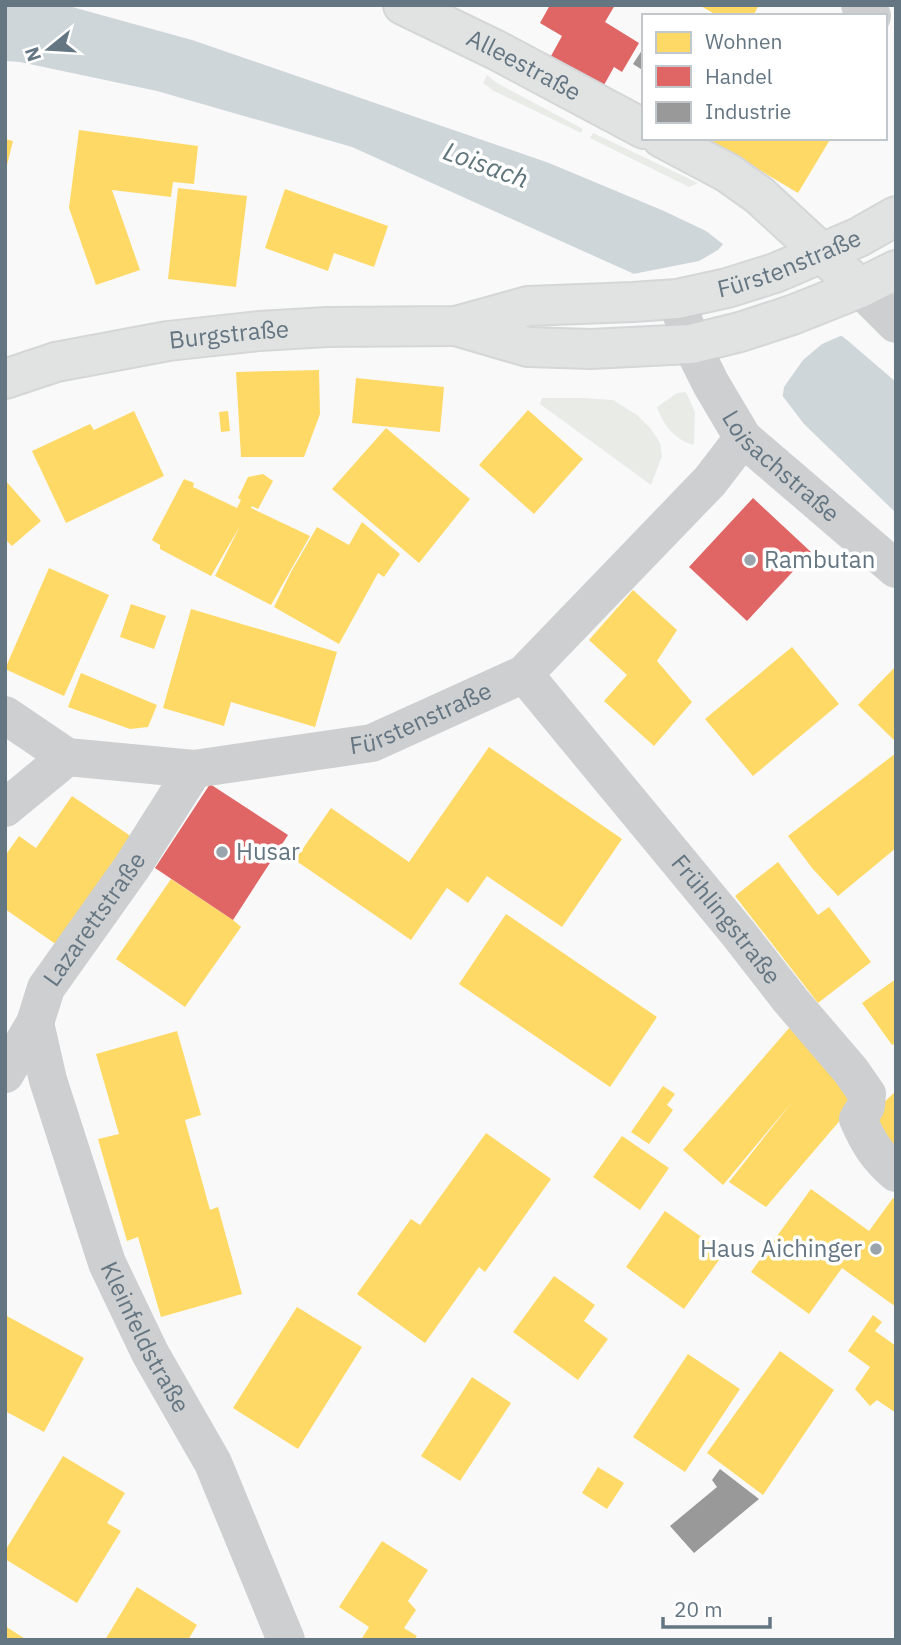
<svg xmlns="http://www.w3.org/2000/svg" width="901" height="1645" font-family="'IBM Plex Sans',sans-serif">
<rect width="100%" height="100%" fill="#f9f9f9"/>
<path fill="#e8ebe6" d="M487 75 497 83 583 129 581 133 494 91 483 83Z
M593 133 698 183 689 187 590 138Z
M686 392 695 412 694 445C675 440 663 425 657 407L677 393Z
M542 398H583L613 400 637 415 651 429 660 443 662 456 651 485 540 404Z"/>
<path fill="#ced6d9" d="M5 5H65L192 40 549 163 664 211 706 231 847 340 896 382V513L804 424 746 348 701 307 643 278 352 147 157 91 20 62 5 61Z"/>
<path fill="#f9f9f9" d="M725 242 845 334 822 344 803 360 784 387 782 401 743 351 699 310 628 275 699 261 718 250Z"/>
<path fill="#ffd966" d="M699 5H759L753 16H718Z
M79 130 198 146 194 184 173 182 171 197 112 190 140 270 96 285 69 208Z
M706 138H831L798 193Z
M5 139 13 141 6 169H5Z
M178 188 247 196 236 287 168 279Z
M285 189 388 226 374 267 334 253 328 271 265 248Z
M319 370 320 414 304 457H241L236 372Z
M356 378 444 387 440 432 352 423Z
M528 410 583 459 534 514 479 465Z
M134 411 164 476 66 523 32 451 90 424 94 430Z
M228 411 230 431 221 432 219 412Z
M386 428 470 499 419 563 332 489Z
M263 474 273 481 258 509 252 506 251 508 310 536 271 605 215 576 240 526 211 576 160 549V545L152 540 184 479 194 483 193 487 237 508 241 500 238 498 248 477Z
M5 480 41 521 12 546 5 539Z
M362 522 400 554 384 577 378 573 339 644 274 607 291 572 317 527 349 545Z
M49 568 109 595 64 696 5 669Z
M633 590 677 630 657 661 692 702 654 746 604 701 627 675 589 640Z
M131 604 166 616 154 649 120 637Z
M191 609 337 652 315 727 231 702 224 726 163 708Z
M792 647 839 704 753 776 705 719Z
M896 666V742L858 705Z
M81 673 157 705 148 727 130 729 68 707Z
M489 747 622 839 562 927 487 876 468 903 447 888 411 940 295 860 331 808 409 862Z
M896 753V848L838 896 812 868 788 836Z
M72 796 132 837 57 945 5 909V856L19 836 36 848Z
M778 862 818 915 829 907 871 962 818 1003 735 896Z
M171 879 233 920 241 927 185 1007 116 959Z
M506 914 657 1017 610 1087 459 984Z
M896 979V1043L892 1045 862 1003Z
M790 1027 860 1097 766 1207 729 1182 792 1102 723 1185 683 1150Z
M177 1031 201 1115 185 1120 210 1210 218 1207 242 1294 161 1317 138 1237 127 1241 98 1139 119 1134 96 1054Z
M663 1086 675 1094 667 1105 673 1110 649 1144 631 1132Z
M896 1091V1150L866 1119Z
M486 1133 551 1179 485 1272 479 1267 425 1343 357 1294 411 1219 420 1225Z
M622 1136 669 1168 640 1210 593 1177Z
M811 1189 869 1231 893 1198 896 1200V1307L842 1268 809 1314 751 1272Z
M665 1211 724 1253 684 1309 626 1267Z
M554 1276 595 1305 584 1321 608 1339 578 1380 513 1332Z
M297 1307 362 1347 298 1449 233 1408Z
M5 1315 84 1358 44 1432 5 1411Z
M873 1315 882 1322 875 1331 896 1346V1413L877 1400 870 1406 855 1389 870 1367 848 1351Z
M780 1351 834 1390 763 1495 707 1453Z
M688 1354 740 1389 685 1472 633 1437Z
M472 1377 511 1403 460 1481 421 1456Z
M63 1456 125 1493 107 1523 121 1531 77 1603 5 1559V1551Z
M598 1467 624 1483 607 1509 582 1493Z
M382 1541 428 1570 408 1601 416 1610 404 1628 417 1636 414 1640H361L369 1627 339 1607Z
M137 1587 197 1625 188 1640H105Z
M5 1626 27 1640H5Z"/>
<path fill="#e06666" d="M550 5H615L605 22 639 43 622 72 614 67 604 85 551 56 562 36 540 23Z
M753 498 811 552 747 621 689 567Z
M210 784 288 835 233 920 155 868Z"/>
<path fill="#999" d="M644 47V71L633 64Z
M720 1469 759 1499 694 1553 670 1526 717 1487 712 1480Z"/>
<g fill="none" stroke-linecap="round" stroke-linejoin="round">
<g stroke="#d5d6d7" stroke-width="42">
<g id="secondary">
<path id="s6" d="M403 5 496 50 644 129"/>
<path d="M662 138 728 173 759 195 860 288"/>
</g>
</g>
<g stroke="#d5d6d7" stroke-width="42">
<g id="primary">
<path d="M456 326 528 347 591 349 691 344 740 332 792 315 860 288 896 270"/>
<path id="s7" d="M5 379 56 362 168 341 259 331 327 327 456 326 528 306 633 302 677 299 727 288 775 273 859 237 896 216"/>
</g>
</g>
<g stroke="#cecfd0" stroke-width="38">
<path d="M860 5 872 16"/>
<path d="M860 288 896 324"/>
<path id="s1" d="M677 299 691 344 711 384 743 438 896 569"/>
<path id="s2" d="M524 674 738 933 791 1001 851 1071 867 1094 866 1106 858 1119C868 1142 877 1157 896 1173"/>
<path id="s3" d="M5 715 67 757 194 769 372 743 524 674 710 481 743 438"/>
<path d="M5 808 67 757"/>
<path id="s4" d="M35 1023 48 1080 107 1263 150 1353 213 1463 286 1640"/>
<path id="s5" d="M5 1074 35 1023 46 988 132 867 194 769"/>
</g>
<use href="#secondary" stroke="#e1e2e2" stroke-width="38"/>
<use href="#primary" stroke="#e1e2e2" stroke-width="38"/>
</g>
<g fill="#99a4ac" stroke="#fff" stroke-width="2.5">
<circle cx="750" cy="560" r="7"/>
<circle cx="222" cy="852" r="7"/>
<circle cx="876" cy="1249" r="7"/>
</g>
<g text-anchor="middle" stroke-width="7" stroke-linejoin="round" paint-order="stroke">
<g font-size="24" fill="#657683" stroke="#fff">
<text dy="8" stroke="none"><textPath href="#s6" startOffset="135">Alleestraße</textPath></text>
<text dy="8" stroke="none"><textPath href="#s7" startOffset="798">Fürstenstraße</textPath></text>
<text dy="8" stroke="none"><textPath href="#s7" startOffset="229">Burgstraße</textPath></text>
<text dy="8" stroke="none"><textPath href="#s1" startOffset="201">Loisachstraße</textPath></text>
<text dy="8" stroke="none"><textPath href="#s3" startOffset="436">Fürstenstraße</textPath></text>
<text dy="8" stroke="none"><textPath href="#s5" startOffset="180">Lazarettstraße</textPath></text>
<text dy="8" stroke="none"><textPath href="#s2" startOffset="318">Frühlingstraße</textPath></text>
<text dy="8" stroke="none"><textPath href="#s4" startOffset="334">Kleinfeldstraße</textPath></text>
</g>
<g font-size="24" fill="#657683" stroke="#fff" text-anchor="start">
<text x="764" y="568">Rambutan</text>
<text x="236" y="860">Husar</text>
<text x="862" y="1257" text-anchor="end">Haus Aichinger</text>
</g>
<g font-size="26" font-style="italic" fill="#60757c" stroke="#fff">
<text transform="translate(486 165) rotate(20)" y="9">Loisach</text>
</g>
</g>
<rect width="901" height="1645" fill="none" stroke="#657683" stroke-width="14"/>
<rect x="642" y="14" width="245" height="126" fill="#ffffff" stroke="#c1c8cd" stroke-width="2"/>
<rect x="656" y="32" width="35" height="21" fill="#ffd966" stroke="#c1c8cd" stroke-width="2"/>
<text x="705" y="49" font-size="21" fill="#657683">Wohnen</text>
<rect x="656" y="66" width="35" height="21" fill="#e06666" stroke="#c1c8cd" stroke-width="2"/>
<text x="705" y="84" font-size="21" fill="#657683">Handel</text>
<rect x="656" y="102" width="35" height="21" fill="#999999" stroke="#c1c8cd" stroke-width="2"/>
<text x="705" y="119" font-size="21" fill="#657683">Industrie</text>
<g transform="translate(49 49) rotate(252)" stroke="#ffffff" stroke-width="5" paint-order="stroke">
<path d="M0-5L12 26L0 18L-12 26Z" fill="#657683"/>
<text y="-10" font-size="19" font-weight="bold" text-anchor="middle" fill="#657683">N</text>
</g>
<path d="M663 1617v10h107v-10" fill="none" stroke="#657683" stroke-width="3.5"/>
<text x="674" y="1617" font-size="21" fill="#657683" stroke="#ffffff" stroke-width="5" paint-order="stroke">20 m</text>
</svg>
